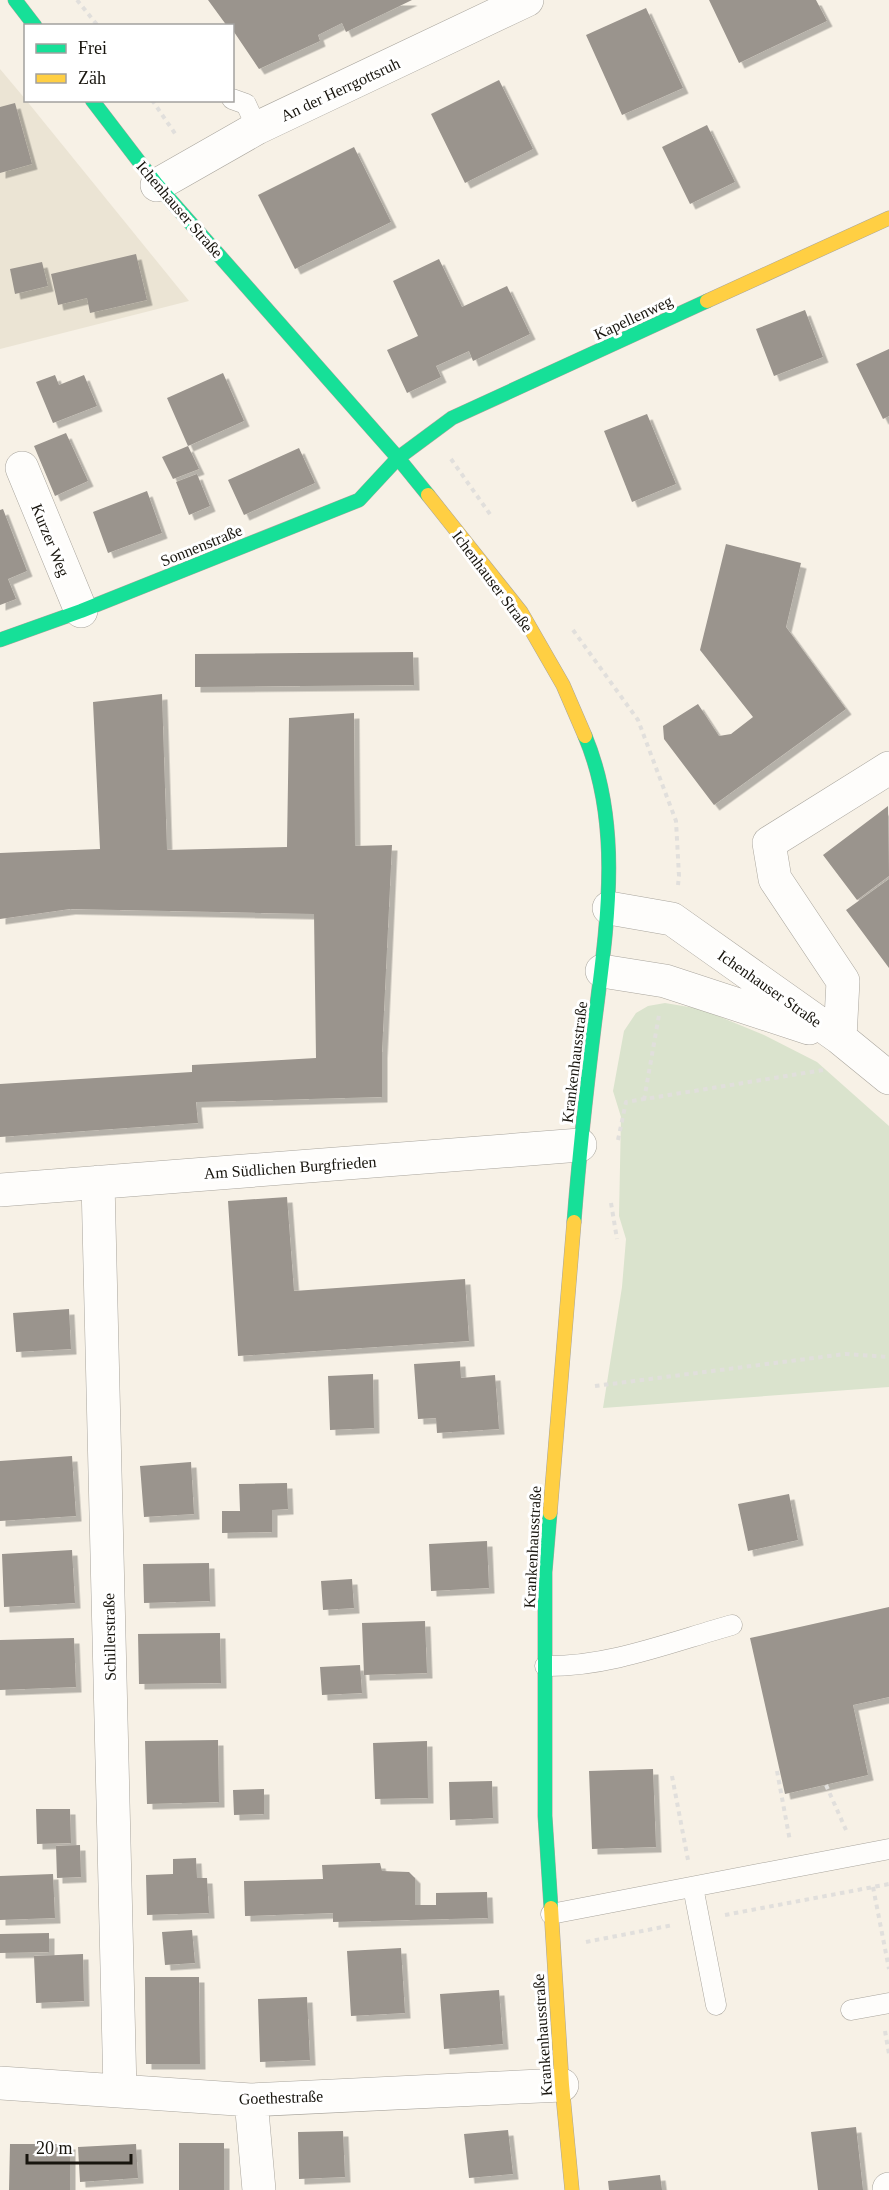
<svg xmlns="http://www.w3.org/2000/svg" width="889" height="2190" font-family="Georgia,serif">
<defs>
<filter id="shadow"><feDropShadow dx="5.5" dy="5.5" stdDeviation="0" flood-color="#0004"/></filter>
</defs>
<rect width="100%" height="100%" fill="#f7f1e6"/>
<path fill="#ebe4d4" d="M0 69 26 100 189 301 0 349Z"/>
<path fill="#dae3cd" d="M665 1003 701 1009 764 1035 817 1062 889 1126V1387L603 1408 622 1287 626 1239 619 1216 621 1117 613 1091 624 1031 636 1013 648 1006Z"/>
<path fill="#9a948d" filter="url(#shadow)" d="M208 0H412L346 32 342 23 318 35 320 41 259 69 232 29V26H227Z
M709 0H816L827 21 739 63Z
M646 8 683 88 622 115 586 35Z
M499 80 533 149 465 183 431 114Z
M15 103 32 164 0 173V107Z
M707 125 735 182 690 204 662 147Z
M354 147 391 222 295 269 258 195Z
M136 254 147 300 90 313 87 298 58 305 51 274Z
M439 259 462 307 507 286 530 334 473 361 469 351 436 366 441 377 407 393 387 350 418 336 393 281Z
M42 262 48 286 15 294 10 269Z
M805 310 823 357 774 376 756 329Z
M889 349V416L883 419 856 364Z
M223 373 244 421 188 446 167 398Z
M55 375 59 385 84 375 97 406 53 423 36 382Z
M647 414 676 484 632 502 604 431Z
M66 433 88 481 55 496 34 446Z
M188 446 199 469 173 479 162 457Z
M299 448 315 483 244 515 228 480Z
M197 474 210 506 189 515 176 482Z
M147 491 162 533 108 553 93 512Z
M3 509 27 571 8 579 16 599 0 605V510Z
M726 544 801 563 786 627 846 709 714 805 664 739 663 726 698 704 719 736 731 734 753 717 700 650Z
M413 652 414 685 195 687V654Z
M162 694 167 850 287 847 289 718 354 713 355 846 392 845 382 1053V1097L196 1102 198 1123 0 1137V1084L192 1072V1065L316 1058 314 914 70 909 0 919V853L100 849 93 702Z
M888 806 889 876 857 900 823 855Z
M889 879V968L846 910Z
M287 1197 294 1291 465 1279 469 1341 238 1356 228 1201Z
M69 1309 71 1349 16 1352 13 1313Z
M460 1361 461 1378 495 1375 499 1429 437 1433 436 1418 418 1419 414 1364Z
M373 1374 374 1428 330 1430 328 1376Z
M72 1456 76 1516 0 1521V1461Z
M191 1462 194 1514 144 1517 140 1466Z
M287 1483 288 1509 272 1510V1532L222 1533V1511H240L239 1484Z
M789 1494 798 1540 748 1551 738 1504Z
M487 1541 489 1588 431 1591 429 1544Z
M72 1550 75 1603 4 1607 2 1554Z
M209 1563 210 1601 144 1603 143 1564Z
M352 1579 354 1608 323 1610 321 1581Z
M889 1607V1697L853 1705 868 1775 785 1794 750 1638Z
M425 1621 427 1673 364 1675 362 1623Z
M220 1633 221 1683 139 1684 138 1634Z
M74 1638 76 1687 0 1690V1640Z
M360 1665 362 1693 322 1695 320 1667Z
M218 1740 219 1802 147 1804 145 1741Z
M427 1741 428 1798 375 1799 373 1743Z
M653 1769 656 1847 592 1849 589 1771Z
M492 1781 493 1818 450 1820 449 1782Z
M264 1789V1814L234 1815 233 1790Z
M36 1809H70L71 1843 37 1844Z
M80 1845 81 1877 57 1878 56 1846Z
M196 1858 197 1878H207L209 1913 147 1915 146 1875 173 1874V1859Z
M380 1863 382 1871 409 1872 415 1878V1905H436V1893L487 1892 488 1918 333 1922V1913L245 1916 244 1881 323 1879 322 1865Z
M53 1874 55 1918 0 1920V1876Z
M192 1930 195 1963 165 1965 162 1932Z
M49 1933V1952L0 1953V1934Z
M401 1948 405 2013 351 2016 347 1951Z
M83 1954 84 2001 36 2003 34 1956Z
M145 1977H199L200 2064H146Z
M499 1990 503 2044 444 2049 440 1994Z
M307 1997 310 2060 260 2062 258 1999Z
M856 2127 863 2190H818L811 2132Z
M508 2130 513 2174 469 2178 464 2134Z
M343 2131 345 2177 299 2179 298 2132Z
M179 2143H224V2190H179Z
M10 2144H70V2190H9Z
M136 2144 138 2178 80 2182 78 2147Z
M660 2175 662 2190H609L608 2181Z"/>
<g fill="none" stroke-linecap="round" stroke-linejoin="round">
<g stroke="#a9a59d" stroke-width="21">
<path id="lane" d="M232 99 246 104 257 128
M545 1666C609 1667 671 1642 732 1625
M693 1887 716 2005
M551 1914 889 1849
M851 2010 889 2003"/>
</g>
<g stroke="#a9a59d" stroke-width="34">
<path id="street" d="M157 185 257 128 527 0
M22 468 81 611
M609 908 672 919 840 1038 889 1078
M602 971 665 981 809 1028
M840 1038 843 981 775 879 769 843 889 768
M98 1182 120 2091
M0 1190 580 1145
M0 2083 251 2100 562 2085
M251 2100 259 2190
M889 2189V2190"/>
</g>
<g stroke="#a9a59d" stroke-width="15">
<path id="fast" d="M15 0 35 26
M92 100 157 185 398 458 428 495
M0 640 81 611 359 500 398 458 452 418 707 301
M574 1222C579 1157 586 1093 594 1028 606 931 624 829 585 736
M550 1513 545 1572V1816L551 1908"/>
</g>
<g stroke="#a9a59d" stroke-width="15">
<path id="slow" d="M707 301 889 218
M428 495 521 612 563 685 585 736
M550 1513 574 1222
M551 1908 562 2085 572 2190"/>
</g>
<path stroke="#e1dfdc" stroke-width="4" stroke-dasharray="4.5 4.5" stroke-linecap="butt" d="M77 0 98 26
M152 100 176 135
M451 459 492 517
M573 630 638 720 676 821 679 876 678 885
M644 1100 659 1015
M618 1140 626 1102 823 1070
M611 1203 617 1239
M595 1386 845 1354 889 1357
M777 1771 790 1841
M672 1776 688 1860
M826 1785 846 1830
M873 1887 889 1969
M725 1915 889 1884
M586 1942 673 1925
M885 2031 889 2054"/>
<use href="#lane" stroke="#fefdfb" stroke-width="20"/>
<use href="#street" stroke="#fefdfb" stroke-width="33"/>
<use href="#fast" stroke="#16e098" stroke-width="14"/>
<use href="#slow" stroke="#ffcf43" stroke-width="14"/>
</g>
<g text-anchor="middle" stroke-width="6" stroke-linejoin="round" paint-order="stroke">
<g font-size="16" fill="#18150e" stroke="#fff">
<text transform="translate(340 89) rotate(-25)" y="6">An der Herrgottsruh</text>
<text transform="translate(180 209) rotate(49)" y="6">Ichenhauser Straße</text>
<text transform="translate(633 317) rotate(-25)" y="6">Kapellenweg</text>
<text transform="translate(51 540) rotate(68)" y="6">Kurzer Weg</text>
<text transform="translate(201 545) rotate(-22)" y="6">Sonnenstraße</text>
<text transform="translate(493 581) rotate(53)" y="6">Ichenhauser Straße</text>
<text transform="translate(770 988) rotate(35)" y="6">Ichenhauser Straße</text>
<text transform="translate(574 1062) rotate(-83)" y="6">Krankenhausstraße</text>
<text transform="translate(290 1167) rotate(-4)" y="6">Am Südlichen Burgfrieden</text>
<text transform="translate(532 1547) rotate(-87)" y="6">Krankenhausstraße</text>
<text transform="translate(109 1637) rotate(-91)" y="6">Schillerstraße</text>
<text transform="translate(542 2035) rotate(-94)" y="6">Krankenhausstraße</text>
<text transform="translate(281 2097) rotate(-2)" y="6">Goethestraße</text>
</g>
</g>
<rect x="24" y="24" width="210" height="78" fill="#ffffff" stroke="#a3a19f" stroke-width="1.5"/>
<rect x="36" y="44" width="30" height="9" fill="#16e098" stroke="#a3a19f" stroke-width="1.5"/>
<text x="78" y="54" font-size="18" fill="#18150e">Frei</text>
<rect x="36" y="74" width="30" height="9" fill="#ffcf43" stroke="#a3a19f" stroke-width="1.5"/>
<text x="78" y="84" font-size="18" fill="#18150e">Zäh</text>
<path d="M27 2154v9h104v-9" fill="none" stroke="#18150e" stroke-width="3"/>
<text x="36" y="2154" font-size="18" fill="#18150e" stroke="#ffffff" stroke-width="4.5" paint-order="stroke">20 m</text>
</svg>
